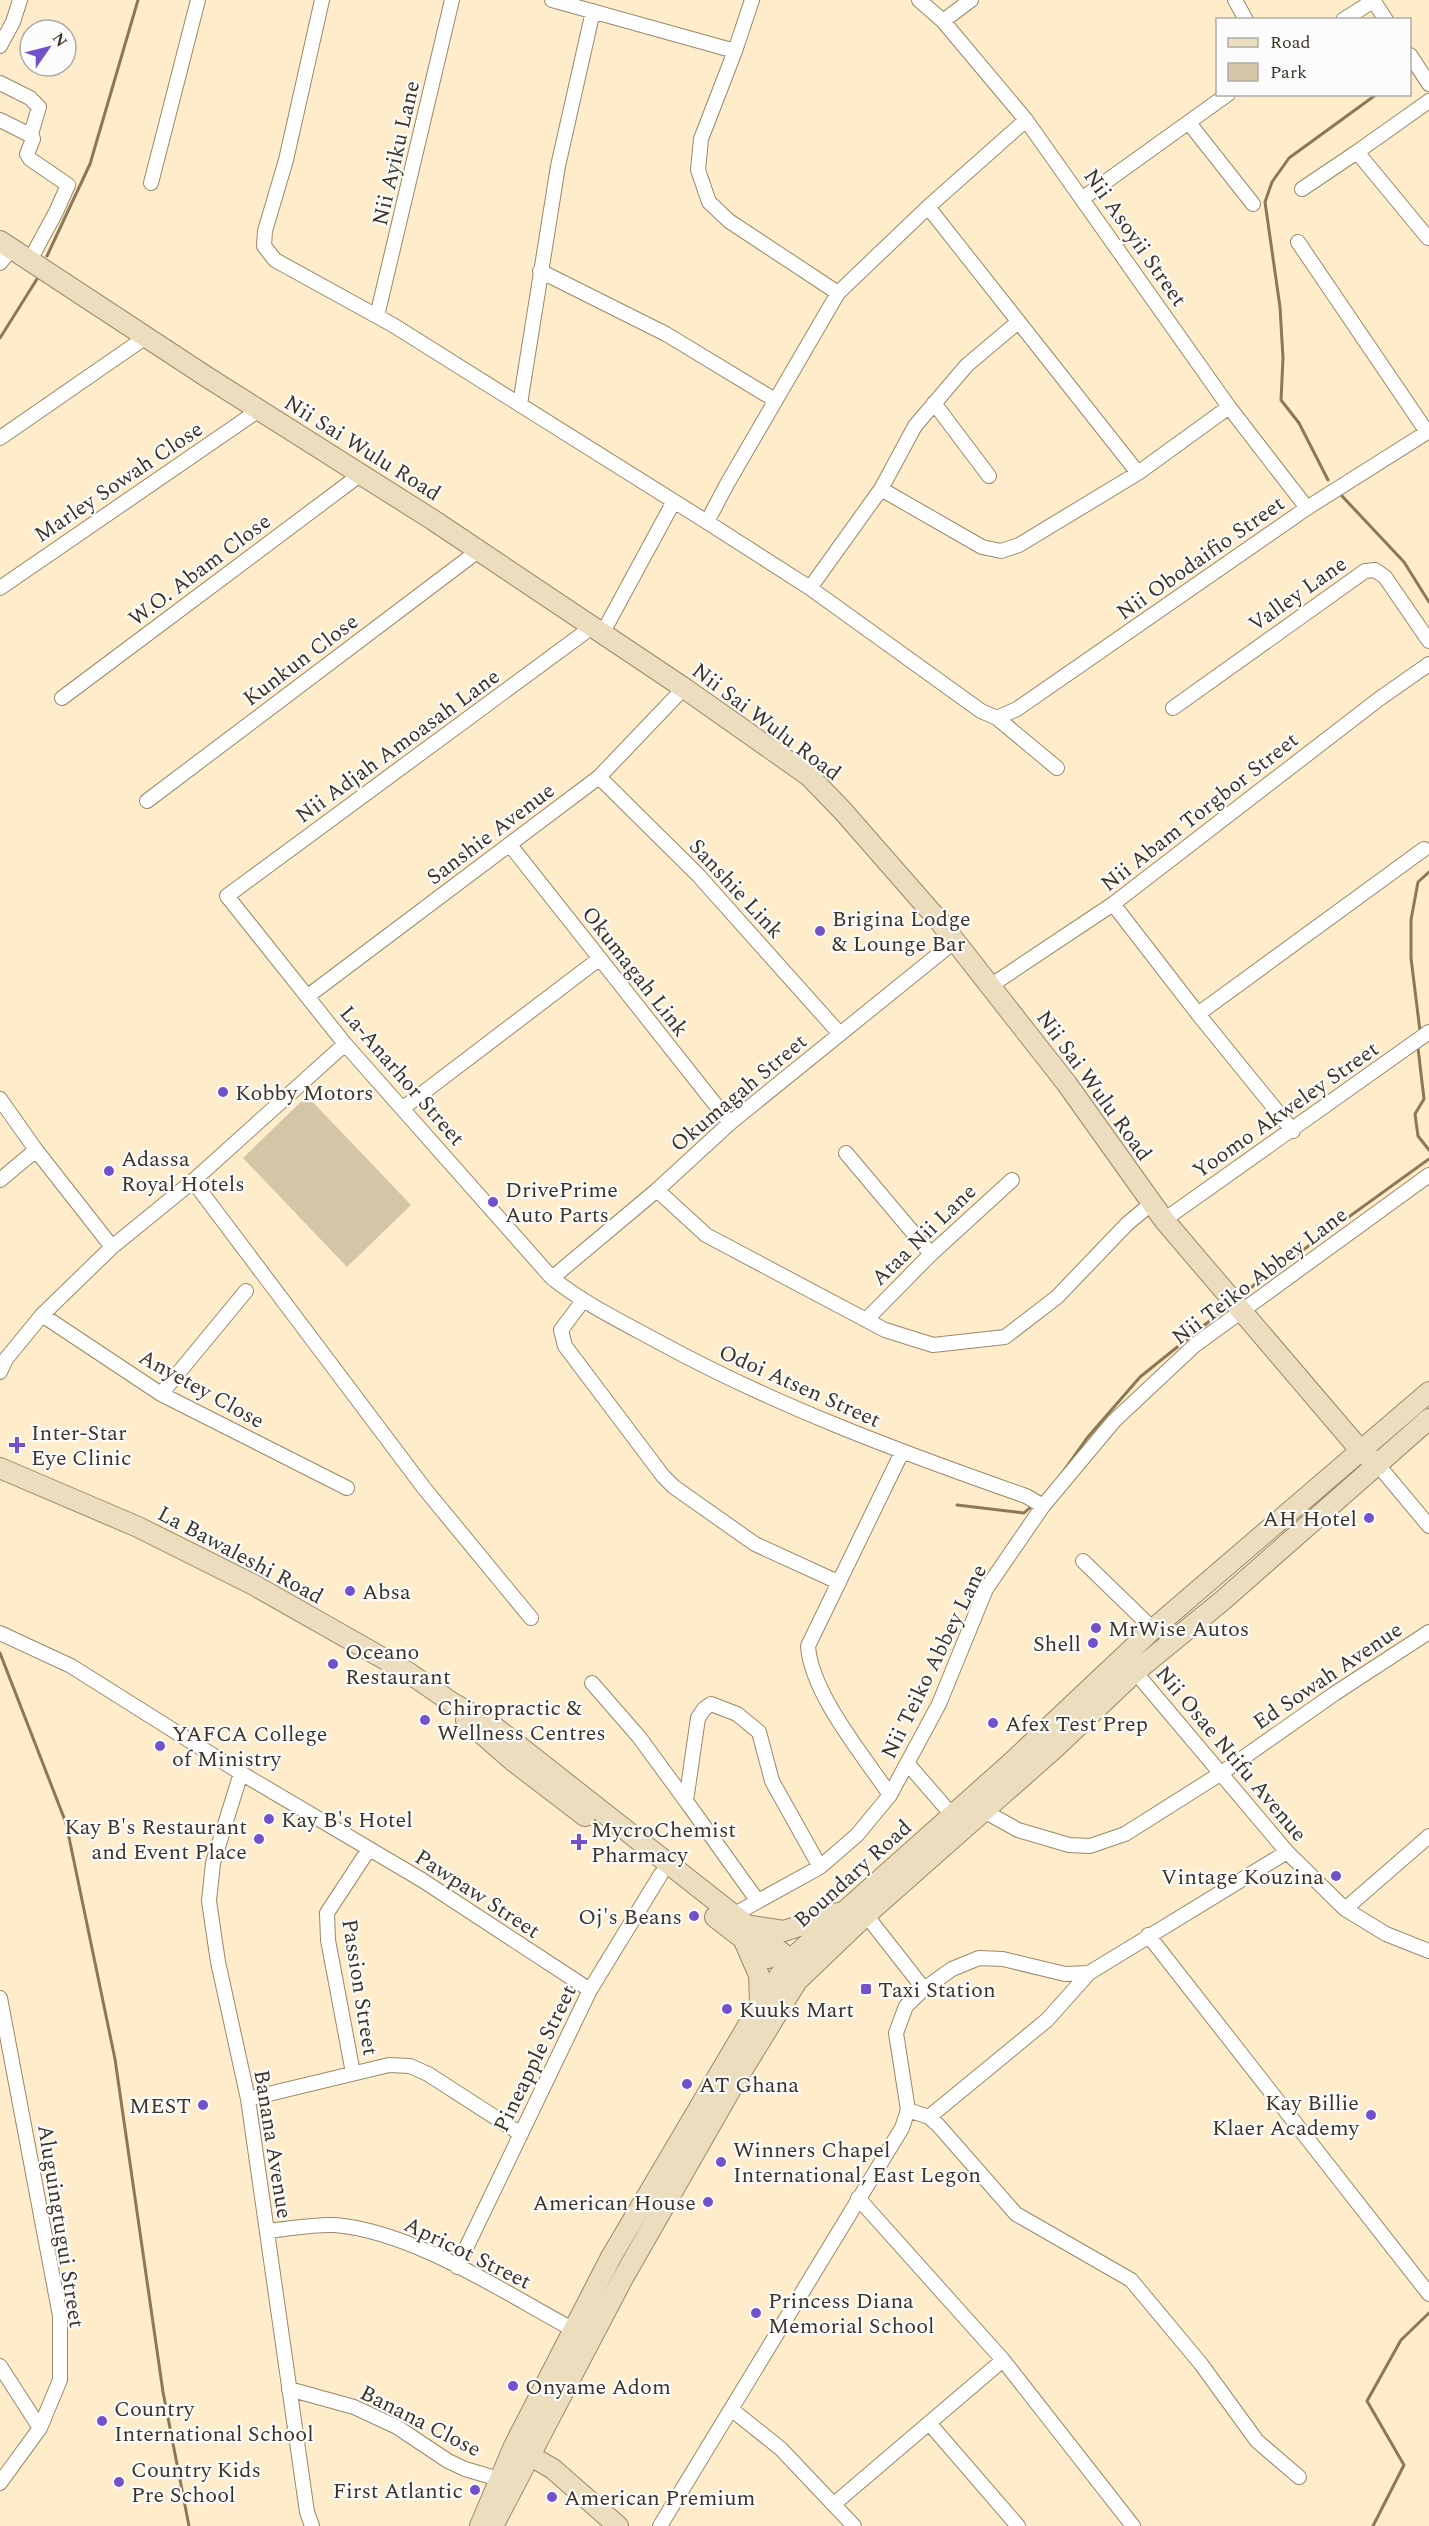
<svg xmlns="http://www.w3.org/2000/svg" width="1429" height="2526" font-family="Spectral,serif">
<rect width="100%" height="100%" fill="#ffeccb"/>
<path fill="#d5c5a7" d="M307 1096 411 1205 347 1267 243 1158Z"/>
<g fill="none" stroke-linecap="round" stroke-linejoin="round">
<path stroke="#8b7855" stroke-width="3" d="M1410 70 1411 69
M47 256 90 164 138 0
M0 338 37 279
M1328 480 1299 423 1281 400 1283 358 1280 307 1265 202 1272 182 1289 158 1377 94
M1342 496 1404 562 1429 602
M1420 1031 1411 958V920L1418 882 1429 872
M1418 1048 1424 1099 1415 1114 1418 1136 1429 1150
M1242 1294 1429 1159
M1060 1476 1087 1438 1140 1377 1227 1307
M957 1505 1024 1513 1033 1505
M0 1653 66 1823 115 2059 163 2392 189 2526
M1373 2526 1404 2465 1367 2401 1401 2340 1429 2313"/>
<g stroke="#99886a" stroke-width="16">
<path id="street" d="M322 0 286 160 265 231 264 246 275 260 393 325 707 522 810 588 981 711 997 718 1057 768
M552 0 735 51
M752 0 735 51 701 139 698 170 709 202 729 221 838 293
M919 0 943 21 1026 120 1229 407 1307 508
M1235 0 1246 20
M1373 0 1386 20
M1343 20 1373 1
M943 21 971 0
M0 46 13 22 20 0
M1410 55 1429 84
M0 83 30 98 39 107 31 134
M0 120 32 136 33 139 27 154 30 159 68 185 56 212 30 260
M1189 123 1253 204
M151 183 198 0
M1302 189 1357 152
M1083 198 1228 94
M928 207 1138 473
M1428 238 1357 152 1429 101
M1298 242 1427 432
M0 263 12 248
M540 271 666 334 775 400
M377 316 452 0
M934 403 989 476
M520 404 558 166 593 11
M0 438 146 337
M881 489 982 547 1001 551 1019 545 1138 473 1229 407
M707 522 727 484 838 293 928 207 1026 120
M0 588 259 410
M810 588 881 489 915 426 967 365 1018 322
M592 627 227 896 345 1044 552 1278C585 1304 620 1321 657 1341 774 1405 900 1452 1026 1496L1043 1506
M602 634 673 503
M62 698 361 474
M1173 708 1365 571 1375 570 1385 577 1429 641
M997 718 1017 709 1307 508 1429 431
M599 777 698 875 840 1034
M147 801 478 551
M510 845 730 1123
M1113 904 1198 1014 1293 1131
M990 986 1113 904 1379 699 1429 664
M308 996 599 777 684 688
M1198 1014 1424 849
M0 1099 36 1150 112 1247
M403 1108 599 959
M846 1153 931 1254
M0 1180 36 1150
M193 1181 424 1488 531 1618
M657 1190 706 1235 885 1330 933 1345 1005 1337 1057 1297 1127 1224 1152 1203
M1164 1220 1429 1032
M552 1278 657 1190 730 1123 955 941
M582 1302 561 1330 565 1346 663 1476 674 1487 755 1544 838 1582
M42 1315 161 1394 347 1488
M866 1320 931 1254 1012 1180
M0 1372 6 1359 42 1315 112 1247 193 1181 345 1044
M161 1394 246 1291
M1378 1465 1429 1526
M1083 1561 1153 1629
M0 1633 71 1666 241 1773 422 1880 590 1990
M1131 1667 1287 1852 1345 1909 1386 1934 1429 1951
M592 1683 639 1737 686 1801
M907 1763 952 1815
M241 1773 213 1863 209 1901 218 1962 248 2099 307 2512 312 2526
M890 1795C863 1755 811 1693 808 1646L902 1452
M982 1810 1018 1830 1069 1845 1090 1846 1125 1834 1220 1774 1334 1694 1429 1632
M757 1900 686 1801 698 1718 704 1709 711 1704 737 1714 759 1732 772 1781 820 1867
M1345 1909 1429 1836
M733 1915 820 1867 857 1835 890 1795 939 1704 986 1589 1043 1506 1114 1421 1195 1345 1429 1175
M866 1915 924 1989
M1148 1935 1429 2294
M0 1998 60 2316V2380L40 2428 0 2483
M353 2073 328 1940 327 1913 369 1849
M248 2099 389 2065 410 2066 428 2074 521 2134
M908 2110 929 2117 938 2125 1016 2214 1131 2280 1201 2364 1257 2441 1299 2477
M929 2117 1047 2020 1089 1973 1287 1852
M858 2198 1003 2360 1133 2526
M267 2231C289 2229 313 2224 335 2225 415 2232 503 2292 574 2330
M457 2267 590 1990 661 1874
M0 2366 40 2428
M289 2389 354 2407 397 2427 448 2461 465 2469 499 2479
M731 2409 781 2449 854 2526
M929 2423 1018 2526
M834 2504 1003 2360
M660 2526 902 2128 908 2110 896 2033 906 2006 924 1989 952 1969 979 1958 1003 1959 1065 1974 1089 1973"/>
</g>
<g stroke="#99886a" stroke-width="22">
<path id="secondary" d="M0 241 207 377 433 520 684 688 809 776 842 810 940 922 1067 1084 1164 1220 1361 1451 1378 1465
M0 1468 138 1527 254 1585 409 1673 451 1702 492 1725 800 1967
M466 1720 513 1761 585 1816
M715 1917 768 1958
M751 1926 784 1931 838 1913
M745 1943 759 1975 760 2005
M519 2449 553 2469 618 2526
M480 2526 514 2446 611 2257 760 2005 790 1960 1012 1762 1153 1629 1429 1392
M493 2526 623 2278 735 2082 797 1981 866 1915 1055 1748 1135 1672 1222 1601 1429 1419"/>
</g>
<use href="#street" stroke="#fff" stroke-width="14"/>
<use href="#secondary" stroke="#ebddbd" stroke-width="20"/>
</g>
<g fill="#7351ca" stroke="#fcfcfc" stroke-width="2">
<circle cx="820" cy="931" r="6"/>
<circle cx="223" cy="1092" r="6"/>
<circle cx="109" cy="1171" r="6"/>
<circle cx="493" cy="1202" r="6"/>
<path d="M14 1436h6v6h6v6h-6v6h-6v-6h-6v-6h6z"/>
<circle cx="1369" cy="1518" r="6"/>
<circle cx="350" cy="1591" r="6"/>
<circle cx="1096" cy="1628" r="6"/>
<circle cx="1093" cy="1643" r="6"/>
<circle cx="333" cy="1664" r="6"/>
<circle cx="425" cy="1720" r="6"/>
<circle cx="993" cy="1723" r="6"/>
<circle cx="160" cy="1746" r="6"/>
<circle cx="269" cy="1819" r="6"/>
<circle cx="259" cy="1839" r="6"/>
<path d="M576 1833h6v6h6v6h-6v6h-6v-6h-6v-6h6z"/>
<circle cx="1336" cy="1876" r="6"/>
<circle cx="694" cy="1916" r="6"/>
<rect x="860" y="1983" width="12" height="12" rx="3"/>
<circle cx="727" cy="2009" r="6"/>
<circle cx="687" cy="2084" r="6"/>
<circle cx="203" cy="2105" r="6"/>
<circle cx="1371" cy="2115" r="6"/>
<circle cx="721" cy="2162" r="6"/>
<circle cx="708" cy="2202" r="6"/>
<circle cx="756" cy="2313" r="6"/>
<circle cx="513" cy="2386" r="6"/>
<circle cx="102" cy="2421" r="6"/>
<circle cx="119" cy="2482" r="6"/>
<circle cx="475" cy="2490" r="6"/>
<circle cx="552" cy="2497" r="6"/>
</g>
<g text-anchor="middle" stroke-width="4.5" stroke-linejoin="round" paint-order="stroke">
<g font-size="22" fill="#3b3427" stroke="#fcfcfc">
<text transform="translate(395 153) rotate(-77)" y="8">Nii Ayiku Lane</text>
<text transform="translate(1136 237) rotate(55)" y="8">Nii Asoyii Street</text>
<text transform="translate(363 447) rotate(32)" y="8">Nii Sai Wulu Road</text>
<text transform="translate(118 481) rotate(-34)" y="8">Marley Sowah Close</text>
<text transform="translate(1200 557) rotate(-35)" y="8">Nii Obodaifio Street</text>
<text transform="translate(199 569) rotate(-37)" y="8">W.O. Abam Close</text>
<text transform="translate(1297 593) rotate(-35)" y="8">Valley Lane</text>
<text transform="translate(300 659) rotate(-37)" y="8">Kunkun Close</text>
<text transform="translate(767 721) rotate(37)" y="8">Nii Sai Wulu Road</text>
<text transform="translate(397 745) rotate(-36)" y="8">Nii Adjah Amoasah Lane</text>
<text transform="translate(1199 811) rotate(-38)" y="8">Nii Abam Torgbor Street</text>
<text transform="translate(490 833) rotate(-37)" y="8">Sanshie Avenue</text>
<text transform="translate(737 888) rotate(47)" y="8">Sanshie Link</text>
<text transform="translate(636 971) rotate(52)" y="8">Okumagah Link</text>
<text transform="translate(403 1075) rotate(49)" y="8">La-Anarhor Street</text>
<text transform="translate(1095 1085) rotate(54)" y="8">Nii Sai Wulu Road</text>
<text transform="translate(738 1092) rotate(-40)" y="8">Okumagah Street</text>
<text transform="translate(1285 1109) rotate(-35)" y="8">Yoomo Akweley Street</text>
<text transform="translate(923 1234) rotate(-44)" y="8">Ataa Nii Lane</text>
<text transform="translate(1259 1275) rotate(-37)" y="8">Nii Teiko Abbey Lane</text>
<text transform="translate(800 1385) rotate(24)" y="8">Odoi Atsen Street</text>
<text transform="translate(202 1388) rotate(29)" y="8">Anyetey Close</text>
<text transform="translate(241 1554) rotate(28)" y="8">La Bawaleshi Road</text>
<text transform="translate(933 1661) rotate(-64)" y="8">Nii Teiko Abbey Lane</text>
<text transform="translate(1327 1675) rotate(-34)" y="8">Ed Sowah Avenue</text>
<text transform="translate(1232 1753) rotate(50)" y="8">Nii Osae Ntifu Avenue</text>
<text transform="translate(852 1873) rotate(-42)" y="8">Boundary Road</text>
<text transform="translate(478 1893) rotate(33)" y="8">Pawpaw Street</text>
<text transform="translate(361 1987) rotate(81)" y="8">Passion Street</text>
<text transform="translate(534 2058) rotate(-64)" y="8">Pineapple Street</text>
<text transform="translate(274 2144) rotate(81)" y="8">Banana Avenue</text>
<text transform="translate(62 2226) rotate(81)" y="8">Aluguingtugui Street</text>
<text transform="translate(468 2252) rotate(26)" y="8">Apricot Street</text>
<text transform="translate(421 2420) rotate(27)" y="8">Banana Close</text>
</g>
<g font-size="22" fill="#3b3427" stroke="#fcfcfc" text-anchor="start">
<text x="832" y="926">Brigina Lodge<tspan x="832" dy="25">&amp; Lounge Bar</tspan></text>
<text x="235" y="1100">Kobby Motors</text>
<text x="121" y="1166">Adassa<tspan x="121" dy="25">Royal Hotels</tspan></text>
<text x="505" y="1197">DrivePrime<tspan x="505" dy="25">Auto Parts</tspan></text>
<text x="31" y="1440">Inter-Star<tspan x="31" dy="25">Eye Clinic</tspan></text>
<text x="1357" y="1526" text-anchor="end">AH Hotel</text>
<text x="362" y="1599">Absa</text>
<text x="1108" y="1636">MrWise Autos</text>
<text x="1081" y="1651" text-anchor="end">Shell</text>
<text x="345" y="1659">Oceano<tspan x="345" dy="25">Restaurant</tspan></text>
<text x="437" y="1715">Chiropractic &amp;<tspan x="437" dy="25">Wellness Centres</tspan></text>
<text x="1005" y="1731">Afex Test Prep</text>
<text x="172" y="1741">YAFCA College<tspan x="172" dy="25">of Ministry</tspan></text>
<text x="281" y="1827">Kay B's Hotel</text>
<text x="247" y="1834" text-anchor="end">Kay B's Restaurant<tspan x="247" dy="25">and Event Place</tspan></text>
<text x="591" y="1837">MycroChemist<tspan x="591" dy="25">Pharmacy</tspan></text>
<text x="1324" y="1884" text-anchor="end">Vintage Kouzina</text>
<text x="682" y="1924" text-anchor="end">Oj's Beans</text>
<text x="878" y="1997">Taxi Station</text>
<text x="739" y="2017">Kuuks Mart</text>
<text x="699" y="2092">AT Ghana</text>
<text x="1359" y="2110" text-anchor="end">Kay Billie<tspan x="1359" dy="25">Klaer Academy</tspan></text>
<text x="191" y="2113" text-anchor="end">MEST</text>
<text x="733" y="2157">Winners Chapel<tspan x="733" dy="25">International, East Legon</tspan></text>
<text x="696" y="2210" text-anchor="end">American House</text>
<text x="768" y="2308">Princess Diana<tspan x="768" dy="25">Memorial School</tspan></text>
<text x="525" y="2394">Onyame Adom</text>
<text x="114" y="2416">Country<tspan x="114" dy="25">International School</tspan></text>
<text x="131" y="2477">Country Kids<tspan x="131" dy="25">Pre School</tspan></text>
<text x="463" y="2498" text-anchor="end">First Atlantic</text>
<text x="564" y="2505">American Premium</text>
</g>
</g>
<rect x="1216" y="18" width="195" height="78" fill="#fcfcfc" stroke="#afaca7" stroke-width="1.5"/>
<rect x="1228" y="38" width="30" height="9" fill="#ebddbd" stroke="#afaca7" stroke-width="1.5"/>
<text x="1270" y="48" font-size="18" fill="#3b3427">Road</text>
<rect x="1228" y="63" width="30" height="18" fill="#d5c5a7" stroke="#afaca7" stroke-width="1.5"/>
<text x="1270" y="78" font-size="18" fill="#3b3427">Park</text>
<g transform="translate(48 48) rotate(55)"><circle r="28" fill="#fcfcfc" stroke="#afaca7" stroke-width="1.5"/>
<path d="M0-4.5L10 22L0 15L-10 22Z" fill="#7351ca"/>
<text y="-9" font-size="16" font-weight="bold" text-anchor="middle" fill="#3b3427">N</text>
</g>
</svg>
